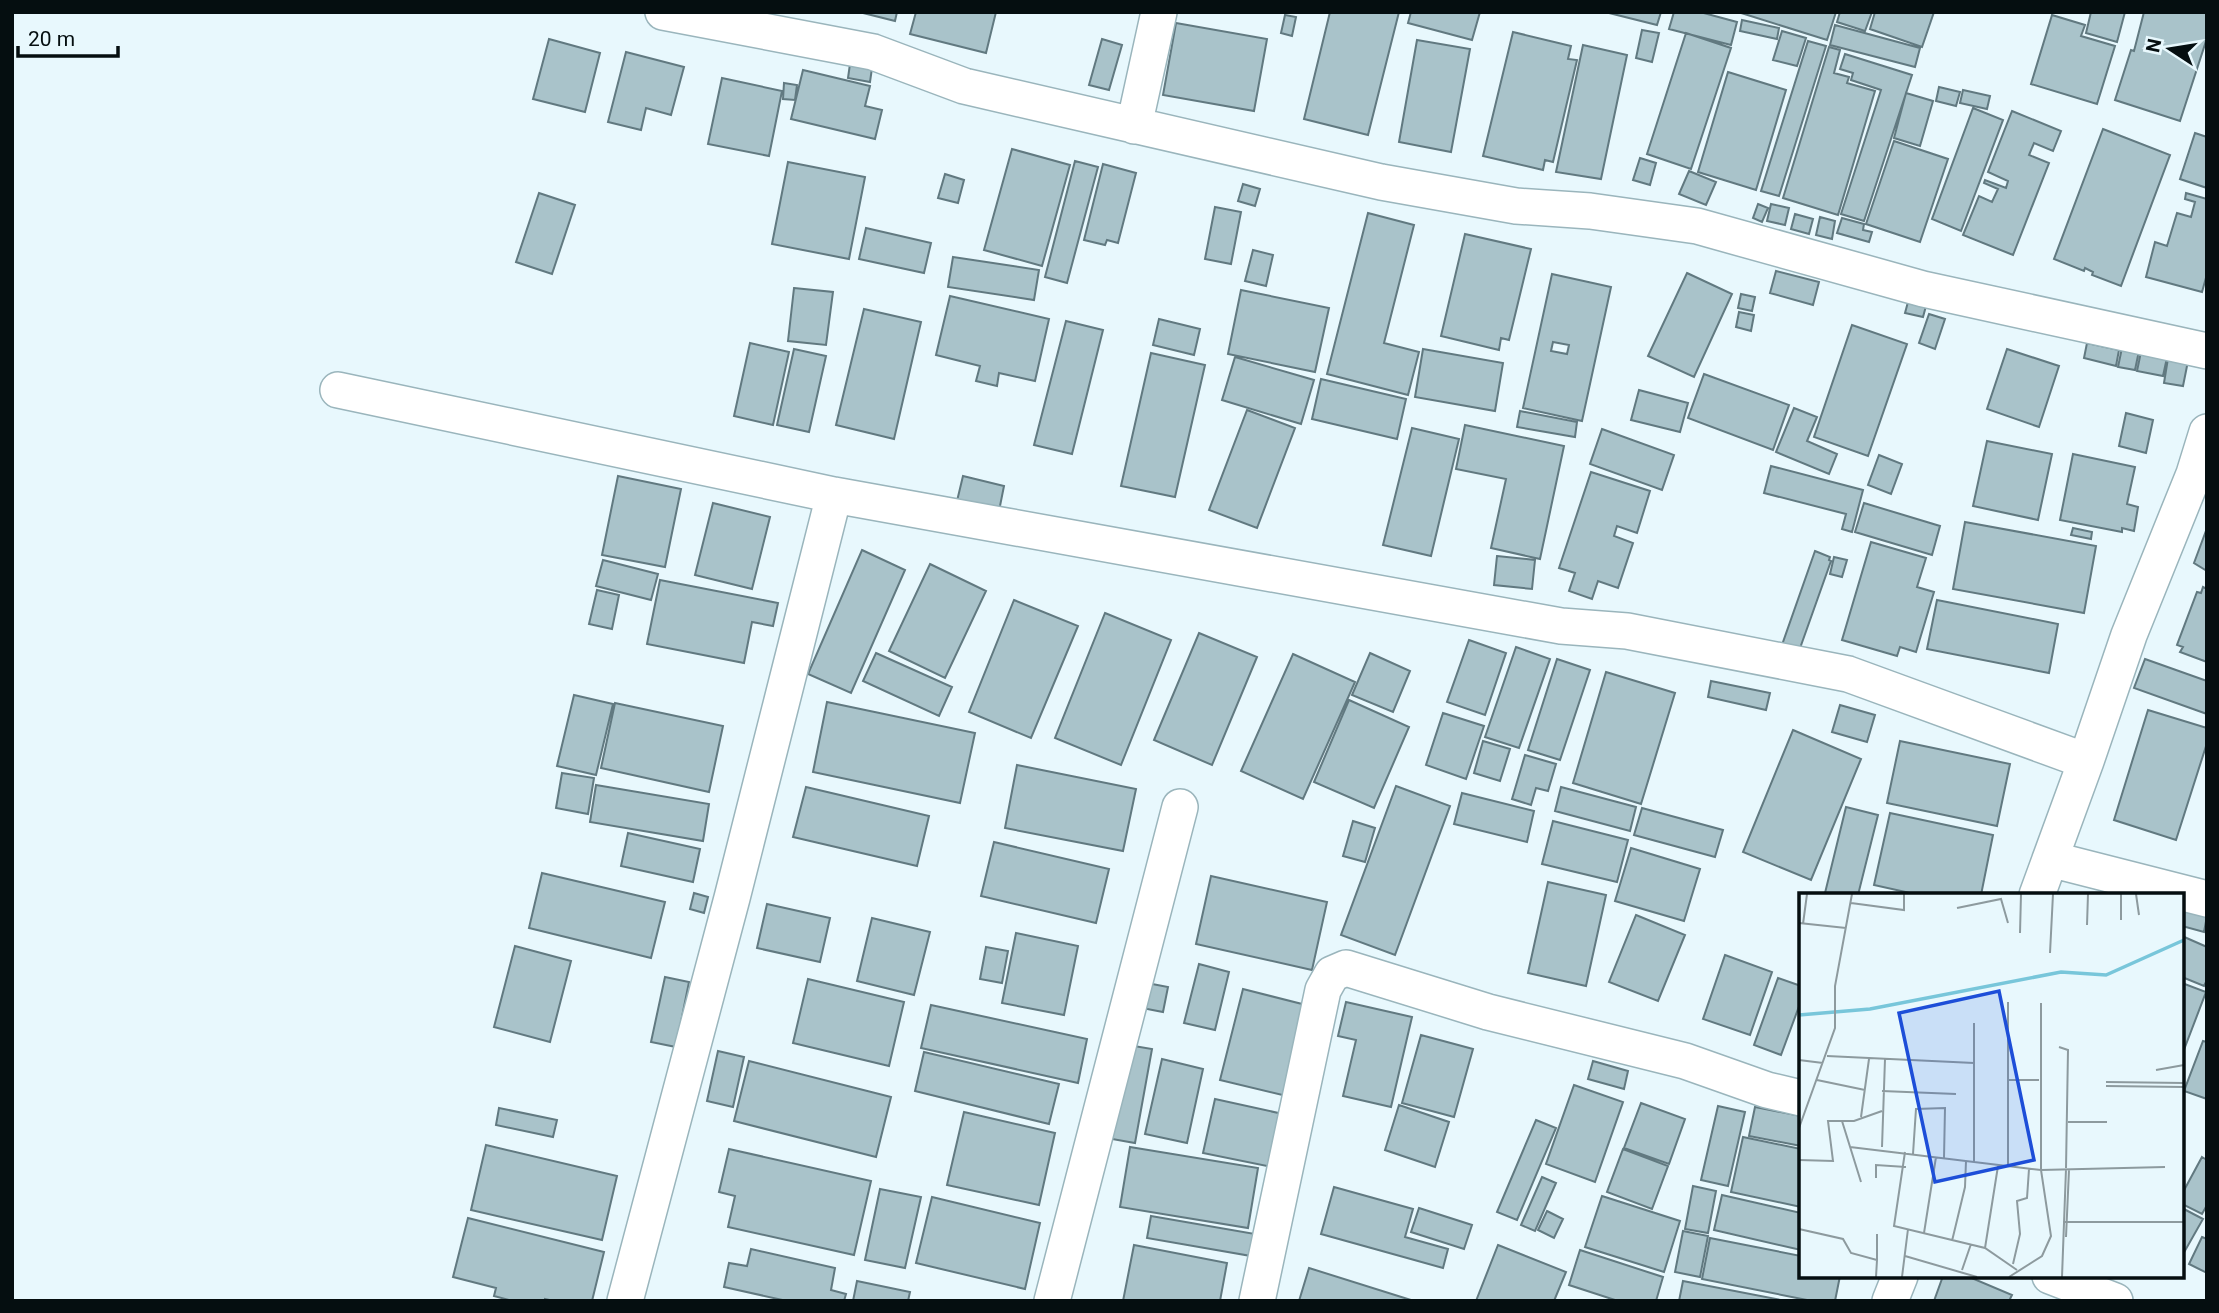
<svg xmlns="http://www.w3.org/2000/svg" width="2219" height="1313" viewBox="0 0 2219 1313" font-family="Roboto,sans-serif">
  <rect width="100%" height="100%" fill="#e8f8fd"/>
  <path fill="#a9c3ca" stroke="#617980" stroke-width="2" fill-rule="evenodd" d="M859,12H897L895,21Z
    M916,12H996L986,53L910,34Z
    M1330,12H1399L1368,135L1304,119Z
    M1411,12H1480L1472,40L1408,23Z
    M1605,12H1661L1657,25Z
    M1674,12H1700L1737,22L1731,45L1669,29Z
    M1738,12H1836L1827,40Z
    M1840,12L1865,13L1872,12L1865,31L1837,22Z
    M1875,12H1934L1922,47L1870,29Z
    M2091,12H2125L2117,42L2086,33Z
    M2144,12H2207V38L2180,121L2115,100L2131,50L2134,51Z
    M1285,15L1296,17L1292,36L1281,33Z
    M2052,15L2085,25L2081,36L2115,46L2097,104L2031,84Z
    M1742,20L1779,28L1777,39L1740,31Z
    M1176,23L1267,39L1254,111L1163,95Z
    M1835,25L1920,48L1915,67L1830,45Z
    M1642,30L1659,33L1652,62L1636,58Z
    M1782,31L1806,38L1797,66L1773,60Z
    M1513,32L1571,46L1568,59L1577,60L1553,162L1545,160L1543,170L1483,156Z
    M1686,33L1731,48L1691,169L1647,154Z
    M549,39L600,53L585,112L533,99Z
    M1102,39L1122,45L1109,90L1089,85Z
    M1417,40L1470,49L1451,152L1399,142Z
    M1808,41L1826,46L1779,196L1761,191Z
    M1583,45L1627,55L1601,179L1556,172Z
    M1829,47L1840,50L1834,73L1849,77L1847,83L1875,91L1838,215L1783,198Z
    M626,52L684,67L671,115L646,108L641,130L608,122Z
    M1845,54L1912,75L1864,221L1841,214L1881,90L1851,80L1853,73L1840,69Z
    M851,57L873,61L870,82L848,78Z
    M803,70L870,86L865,106L882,110L875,139L791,119Z
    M1728,72L1786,90L1756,190L1698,172Z
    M722,78L782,91L769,156L708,144Z
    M784,83L797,85L795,100L783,99Z
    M1939,87L1960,92L1956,106L1936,101Z
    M1963,90L1990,96L1987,109L1960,103Z
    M1906,93L1933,101L1920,146L1894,138Z
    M1973,108L2003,120L1961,231L1932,219Z
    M2012,111L2061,131L2053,151L2034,143L2029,155L2049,163L2013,255L1963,235L1979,196L1992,202L1998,189L1984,183L1985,180L2006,188L2008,181L1988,172Z
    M2103,129L2170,155L2121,286L2092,275L2093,272L2085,268L2084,271L2054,259Z
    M2195,133L2207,137V188L2180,179Z
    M1894,141L1948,159L1920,242L1866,224Z
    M1012,149L1070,165L1042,266L984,250Z
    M1640,158L1656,163L1650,185L1633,180Z
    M1075,161L1098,167L1067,283L1045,277Z
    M788,162L865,177L849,259L772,244Z
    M1103,164L1136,173L1118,243L1107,240L1105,245L1084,240Z
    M1689,171L1716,182L1706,205L1679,194Z
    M945,174L964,180L958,203L938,198Z
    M1243,184L1260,189L1255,206L1238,201Z
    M539,193L575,205L552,274L516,262Z
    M2186,193L2207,199V274L2202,292L2146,277L2155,242L2167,246L2177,213L2191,217L2195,202L2185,199Z
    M1758,204L1768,208L1762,222L1753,218Z
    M1771,204L1789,208L1785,225L1767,221Z
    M1215,207L1241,212L1231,264L1205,259Z
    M1368,213L1414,225L1384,343L1419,352L1408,395L1327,374Z
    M1795,214L1813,219L1809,234L1791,229Z
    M1820,217L1835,221L1832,239L1816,235Z
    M1842,218L1864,224L1863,230L1872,232L1869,242L1837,233Z
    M866,228L931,243L924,273L859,259Z
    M1465,234L1531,249L1509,340L1501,338L1499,350L1441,336Z
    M1253,250L1273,255L1266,286L1245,281Z
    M953,257L1039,270L1034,300L948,287Z
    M1776,271L1819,282L1813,305L1770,293Z
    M1687,273L1732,294L1694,377L1648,356Z
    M1552,274L1611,287L1582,421L1523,408ZM1553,342L1569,345L1567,354L1551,351Z
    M794,288L833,292L826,345L788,341Z
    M1241,290L1329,308L1315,372L1228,354Z
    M1741,294L1755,297L1752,311L1738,308Z
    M950,296L1049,319L1035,381L999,373L997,386L976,381L980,366L936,355Z
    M1908,302L1926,306L1923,317L1905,313Z
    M864,309L921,322L894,439L836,425Z
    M1739,312L1754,315L1751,331L1736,327Z
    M1929,314L1945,319L1935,349L1919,343Z
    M1159,319L1200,329L1194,355L1153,345Z
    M1066,321L1103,330L1072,454L1034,445Z
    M1852,325L1907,344L1868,456L1814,437Z
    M750,343L789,352L773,425L734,416Z
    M2087,343L2119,350L2116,366L2084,358Z
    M2123,343L2140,346L2135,370L2118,367Z
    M2142,347L2168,353L2163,376L2137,371Z
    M794,349L826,356L809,432L777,425Z
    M1423,349L1503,363L1495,411L1415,397Z
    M2007,349L2059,366L2039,427L1987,409Z
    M2169,352L2189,356L2183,386L2164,383Z
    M1151,353L1205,365L1175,497L1121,486Z
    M1235,357L1314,380L1301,424L1222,400Z
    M1704,374L1789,405L1773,450L1688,418Z
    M1321,379L1406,399L1397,439L1312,419Z
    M1639,390L1688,403L1680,432L1631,420Z
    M1794,408L1817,417L1807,441L1837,454L1829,474L1776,452Z
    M1247,410L1295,428L1257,528L1209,510Z
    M1520,411L1577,422L1575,437L1517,427Z
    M2126,413L2153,420L2146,453L2119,446Z
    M1465,425L1564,446L1540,559L1491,548L1506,479L1456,469Z
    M1412,428L1459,439L1431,556L1383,545Z
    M1602,429L1674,455L1662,490L1590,464Z
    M1987,441L2052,454L2038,520L1973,506Z
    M2073,454L2135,467L2127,504L2138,507L2134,531L2122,528V532L2060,520Z
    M1879,455L1902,464L1891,494L1868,485Z
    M1771,466L1863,490L1852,532L1842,529L1846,514L1764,493Z
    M1591,472L1650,491L1637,533L1617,526L1614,536L1633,543L1618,588L1598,581L1592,599L1569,591L1575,573L1559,568Z
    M618,476L681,489L665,567L602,555Z
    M963,476L1004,486L999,511L957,501Z
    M713,503L770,517L752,589L695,575Z
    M1864,503L1940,526L1932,555L1855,532Z
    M1965,522L2096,546L2084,613L1953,589Z
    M2073,528L2092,532L2091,539L2071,535Z
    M2207,528V571L2194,563Z
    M1871,542L1926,558L1917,587L1934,592L1916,652L1900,647L1897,656L1842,640Z
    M862,550L905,570L851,693L808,674Z
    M1815,551L1830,557L1829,560L1831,561L1799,651L1782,645Z
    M1497,556L1535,560L1532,589L1494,585Z
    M1834,557L1847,560L1842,577L1830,574Z
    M603,560L658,574L651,600L596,586Z
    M930,564L986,591L945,678L889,651Z
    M660,580L778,603L773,626L752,622L744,663L647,644Z
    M2203,587L2207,589V662L2180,652L2183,647L2177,645L2197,592L2201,593Z
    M597,590L619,595L612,629L589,624Z
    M1014,600L1078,626L1031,738L969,712Z
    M1937,600L2058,624L2049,673L1927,649Z
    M1105,613L1171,640L1121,765L1055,738Z
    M1199,633L1257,657L1212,765L1154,740Z
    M1469,640L1506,653L1485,715L1447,702Z
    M1516,647L1550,659L1519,748L1485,737Z
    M876,653L952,687L939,716L863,681Z
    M1370,653L1410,671L1393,712L1352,695Z
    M1293,654L1355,682L1303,799L1241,771Z
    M1557,659L1590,670L1560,760L1528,750Z
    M2145,659L2207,681V714L2134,688Z
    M1606,672L1675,693L1641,804L1573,783Z
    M1711,681L1770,693L1766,710L1708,697Z
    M574,695L613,704L596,775L557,766Z
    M1349,700L1409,727L1374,808L1314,782Z
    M827,702L975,733L960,803L813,772Z
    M615,703L723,726L709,792L601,768Z
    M1840,705L1875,715L1867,742L1832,732Z
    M2148,710L2207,728V743L2176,840L2114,820Z
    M1443,713L1484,726L1466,779L1426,765Z
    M1793,730L1861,759L1811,880L1743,852Z
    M1483,741L1510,749L1500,781L1474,773Z
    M1900,741L2010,764L1997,826L1887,803Z
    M1525,755L1556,764L1548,791L1536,788L1531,805L1512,799Z
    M1017,765L1136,789L1123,851L1005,828Z
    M562,773L594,778L588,814L556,808Z
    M596,785L709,804L703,841L590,822Z
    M1396,786L1450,806L1395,955L1341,935Z
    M806,787L929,816L917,866L793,837Z
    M1561,787L1636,807L1630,831L1555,811Z
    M1462,793L1534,811L1527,842L1454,824Z
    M1846,807L1878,815L1858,895L1825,893Z
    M1642,808L1723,830L1715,857L1634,835Z
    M1890,813L1993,835L1981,895H1919L1874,885Z
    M1353,821L1375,828L1365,862L1343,856Z
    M1553,821L1628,840L1617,882L1542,864Z
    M628,833L700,849L693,882L621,866Z
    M994,842L1109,869L1096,923L981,896Z
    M1631,848L1700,869L1684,921L1615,901Z
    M542,873L665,902L651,958L529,928Z
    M1211,876L1327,902L1312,970L1196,944Z
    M1548,882L1606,895L1586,986L1528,973Z
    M694,893L708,897L704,913L690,909Z
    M767,904L830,918L820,962L757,948Z
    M2182,909L2207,916L2204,932L2182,926Z
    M1636,915L1685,935L1658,1001L1609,982Z
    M872,918L930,932L914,995L857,981Z
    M1016,933L1078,946L1064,1015L1002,1003Z
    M2182,936L2207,947V980L2204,986L2182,977Z
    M515,946L571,961L550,1042L494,1027Z
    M986,947L1008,951L1002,983L980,979Z
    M1725,955L1772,972L1750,1035L1703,1019Z
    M1199,964L1229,972L1215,1030L1184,1023Z
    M665,977L689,982L676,1047L651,1042Z
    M1778,978L1801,986V1001L1781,1055L1754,1045Z
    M808,979L904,1002L889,1066L793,1043Z
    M1147,983L1168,987L1163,1012L1142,1008Z
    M2182,983L2206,992L2182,1055Z
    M1243,989L1314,1007L1291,1097L1220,1080Z
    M1346,1002L1412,1017L1391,1107L1343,1096L1356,1040L1338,1036Z
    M931,1005L1087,1039L1078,1083L921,1048Z
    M1421,1035L1473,1049L1454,1117L1402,1103Z
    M2203,1041L2207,1042V1099L2184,1091Z
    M1128,1045L1152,1049L1135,1143L1112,1139Z
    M718,1051L744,1057L733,1107L707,1101Z
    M924,1052L1059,1084L1049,1124L915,1091Z
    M1162,1059L1203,1069L1187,1143L1145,1134Z
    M749,1061L891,1097L876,1157L734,1121Z
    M1593,1061L1628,1071L1624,1089L1588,1079Z
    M1574,1085L1623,1102L1595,1182L1546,1164Z
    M1215,1099L1283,1114L1272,1167L1203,1153Z
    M1641,1103L1685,1119L1669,1164L1624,1148Z
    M1399,1105L1449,1122L1435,1167L1385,1150Z
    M1718,1106L1745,1112L1728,1186L1701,1180Z
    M1755,1107L1801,1116V1146L1749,1136Z
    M499,1108L557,1120L553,1137L496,1125Z
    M964,1112L1055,1133L1039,1205L947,1185Z
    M1536,1120L1556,1128L1517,1220L1497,1212Z
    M1743,1137L1801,1149V1207L1731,1192Z
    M486,1145L617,1176L602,1240L471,1210Z
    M1130,1147L1258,1168L1248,1228L1120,1207Z
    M729,1149L871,1181L854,1255L728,1227L735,1196L719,1192Z
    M1623,1149L1668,1166L1652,1209L1607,1192Z
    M2202,1157L2207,1160V1205L2202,1214L2182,1204V1194Z
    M1542,1177L1556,1183L1535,1231L1521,1225Z
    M1693,1186L1716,1191L1708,1233L1685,1229Z
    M1334,1187L1413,1209L1405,1237L1448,1249L1443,1268L1321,1234Z
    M880,1189L921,1197L905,1268L865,1260Z
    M1722,1195L1801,1213V1250L1714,1230Z
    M1602,1196L1680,1221L1664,1272L1585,1247Z
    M932,1197L1040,1223L1025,1289L916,1263Z
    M1419,1208L1472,1225L1464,1249L1411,1232Z
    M2182,1208L2203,1219L2182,1256Z
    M1547,1211L1563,1219L1554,1238L1538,1230Z
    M1151,1216L1255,1234L1251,1256L1147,1238Z
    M468,1218L604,1252L592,1301H554L545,1299V1301H513L494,1296L496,1288L453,1277Z
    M1683,1231L1708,1236L1700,1277L1675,1272Z
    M2202,1237L2207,1239V1273L2189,1264Z
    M1710,1238L1801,1256V1276H1840L1835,1301H1812L1702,1279Z
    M1134,1245L1227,1263L1220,1301H1123Z
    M1498,1245L1566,1272L1554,1301H1476Z
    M751,1249L835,1268L831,1290L846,1294L844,1301H787L724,1287L729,1263L747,1266Z
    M1580,1250L1663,1277L1656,1301H1618L1569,1285Z
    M1309,1268L1411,1300V1301H1299Z
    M1943,1276H1967L2012,1295L2009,1301H1934Z
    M857,1281L910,1292L908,1301H853Z
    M1683,1281L1786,1301H1679Z"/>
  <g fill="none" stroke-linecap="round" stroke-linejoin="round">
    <g stroke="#9ab5bc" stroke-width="38">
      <path id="street" d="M663,12L873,52L964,86L1381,182L1516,206L1590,211L1697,226L1923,289L2207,351
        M1134,126L1159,12
        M338,390L834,495L1561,626L1627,631L1848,674L2086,761
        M2050,859L2207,899
        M2037,895L2086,761L2129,635L2194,474L2207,432
        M2050,1276L2115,1301
        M625,1301L732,898L834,495
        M1052,1301L1180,807
        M1257,1301L1323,990L1332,974L1346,968L1488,1012L1685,1061L1767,1090L1801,1098
        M1890,1301L1900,1276"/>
    </g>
    <use href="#street" stroke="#fff" stroke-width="35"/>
  </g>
  <g transform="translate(1799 893)">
    <rect width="385" height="385" fill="#e8f8fd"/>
    <path fill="none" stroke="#78c6da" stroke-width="3.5" d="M0,122L71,116L262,79L307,82L385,47"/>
    <path fill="none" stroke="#8d9a9e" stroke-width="2" d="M322,1V27M337,1L340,22M52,10L105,17V1M158,15L202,6L209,30M0,30L47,35M4,31L8,1M288,32L289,1M221,40L222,1M251,60L254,1M175,130V270M260,154L269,157L267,275M28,163L175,170M0,167L24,170M357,177L385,172M18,187L66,197M208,187H240M307,189L385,190M307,193L385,194M83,198L157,201M62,224L70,166M43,228L62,289M269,229H308M0,235L36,135V93L53,1M51,254L242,277L366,274M83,254L86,166M106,259L95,333L186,355L218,377M114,261L117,216L146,215L145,265M0,267L34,268L29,228H55L83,218M209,274V109M77,285V272L107,274M264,329H385M0,336L44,346L52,360L78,367L77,384M125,340L137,264M267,344L270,277M153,348L166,294L167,268M186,355L199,273M106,363L178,384M78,367V341M214,371L221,341L218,308L228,305L230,276M163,377L172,351M103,384L109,336M210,384L243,363L252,343L242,277V110M263,384L267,276"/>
    <path fill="#1d4ed8" fill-opacity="0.15" stroke="#1d4ed8" stroke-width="3.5" d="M200,98L235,267L136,289L100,120Z"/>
    <rect width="385" height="385" fill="none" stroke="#050e10" stroke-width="3.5"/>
  </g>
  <rect width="2219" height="1313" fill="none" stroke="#050e10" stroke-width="28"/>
  <g transform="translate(2170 49) rotate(282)" stroke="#e8f8fd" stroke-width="5" paint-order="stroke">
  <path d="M0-5L12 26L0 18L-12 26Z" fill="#050e10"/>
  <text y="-10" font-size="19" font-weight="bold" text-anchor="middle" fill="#050e10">N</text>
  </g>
  <path d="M18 46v10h100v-10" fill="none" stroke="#050e10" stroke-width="3.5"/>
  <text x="28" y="46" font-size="21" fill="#050e10" stroke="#e8f8fd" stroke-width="5" paint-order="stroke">20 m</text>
</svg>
